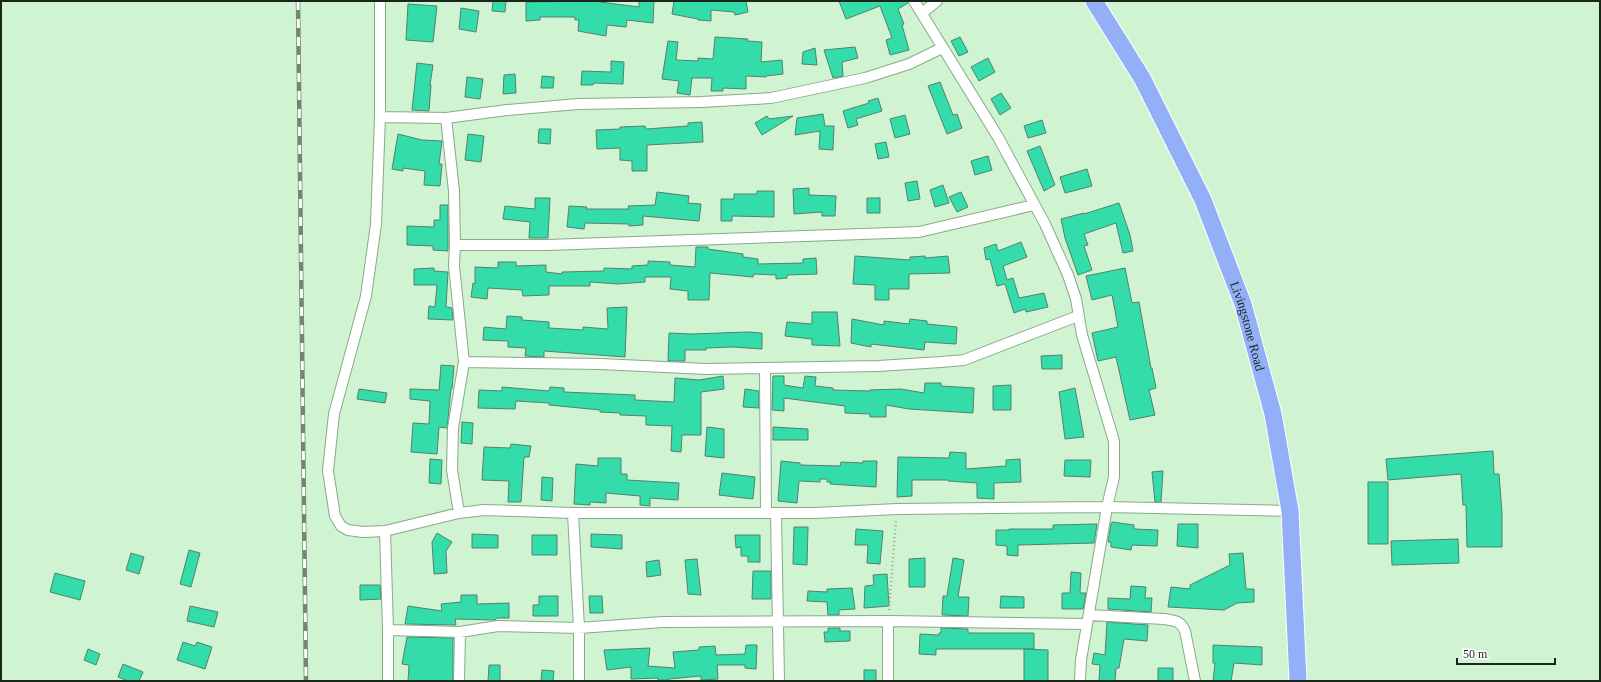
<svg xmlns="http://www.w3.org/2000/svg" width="1601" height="682" viewBox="0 0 1601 682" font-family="Georgia,serif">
  <rect width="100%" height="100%" fill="#d0f3d1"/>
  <path fill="#33dca8" stroke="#54816f" d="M493,1H506L505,12L492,11Z
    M600,1V2L639,7V1H654L653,23L627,20L626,27L607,25L606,36L578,31L579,20H575V17H540V20L526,21V2Z
    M674,1H746L748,12L735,15L734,12L711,10V21L698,20V19L672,14Z
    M839,1H908V3L898,9L904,24L902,25L909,50L890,55L886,40L892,38L880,6L846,19Z
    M408,4L437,6L433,42L406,40Z
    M461,8L479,11L476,32L459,29Z
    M715,37L748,39L747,41L762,42L761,62L782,60L783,74L766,76V77L746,76V89L723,88V91H711L712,78H692L690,95L677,93L679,81L662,79L668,41L678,42L676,60L698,61V58L713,59Z
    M960,37L968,52L959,56L951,41Z
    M855,47L858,58L842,62L843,76L833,78L824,50Z
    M815,48L817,65L802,64L803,52Z
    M988,58L995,72L979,81L971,67Z
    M611,61L624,62L623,84L594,83L593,85H581L582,71L611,72Z
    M417,63L433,65L430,85H431L429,111L412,110Z
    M515,74L516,93L503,94L504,75Z
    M542,76L554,77L553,88H541Z
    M467,77L483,79L480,99L465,97Z
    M940,82L953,115L957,114L962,128L947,134L928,86Z
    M1001,93L1011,108L1000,115L991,99Z
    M878,98L882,111L856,119L858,125L848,128L843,111L869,103L868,101Z
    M823,114L825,126H834L833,150L819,149L820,131L795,135L797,118Z
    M905,115L910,134L895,138L890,119Z
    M767,116L769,119L793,116L762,135L755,123Z
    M1042,120L1046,133L1028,138L1024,126Z
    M702,122L703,142L647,145V171H632V161L620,160V148L597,149L596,130L620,129V127L645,126L646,129L688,126V123Z
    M539,129H551L550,144L538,143Z
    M398,134L422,140L442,141L439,164H442L440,186L424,185L425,171L403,168V171L392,169Z
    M468,134L484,136L481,162L465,160Z
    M886,142L889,157L878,159L875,144Z
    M1040,146L1055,185L1044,191L1027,151Z
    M988,156L992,170L975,175L971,161Z
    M1087,169L1092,186L1065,193L1060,177Z
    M917,181L920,199L908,201L905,183Z
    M943,185L949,203L935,207L930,190Z
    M809,188V195L836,196L835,216H822V212L794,214L793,189Z
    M757,191H774V217L732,216V221H721V199H734V194H757Z
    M657,192L689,196L688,203L701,204L699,221L643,216V225L629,226V224L585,223L584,229L567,227L569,206L587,207L586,209H629L628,206L655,205Z
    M961,192L968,207L957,212L949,197Z
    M535,198H550L548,238H529L530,222L503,219L505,206L535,209Z
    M867,198H880V213H867Z
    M1119,203L1130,235L1133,251L1123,253L1116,223L1084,234L1088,245L1084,246L1092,270L1078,275L1065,238L1061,219L1084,213V214Z
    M440,205H448V251L433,250V246L407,245V226L434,227V220H440Z
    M1021,242L1027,257L1003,266L1007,280L1013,278L1019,298L1044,293L1048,307L1026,312L1025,309L1014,313L1005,284L997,286L990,259L986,260L984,248L996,244L998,251Z
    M696,247H708V249L743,254V257L758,259V264L803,263V259L816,258L817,274L787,275V278L776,279V275L754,274L753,277L710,273L709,300H688V291L670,289L671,277H645V282L618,284L590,282V286H549V295L523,296L522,290L488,288L487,299L471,297L473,283L475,284V267L498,268V262H516V266L546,265V272L562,274V272L604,271V268L632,269V266L648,265V261L670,262V265L695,267Z
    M855,256L910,260V257L925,256V258L948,256L950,273L909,274V289H889V300H875V285L853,284Z
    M434,268V271L448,272L446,307L452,308L453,320L428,319L429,306L435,307L437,285H414V269Z
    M1125,268L1132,303L1139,302L1151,368H1152L1156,388L1149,390L1155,415L1130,420L1116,357L1098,361L1092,333L1118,327L1112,295L1092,300L1086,276Z
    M627,307L625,357L544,351V357L525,356L526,348L508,347V341L483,340L484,327L506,329L507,316L522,317V320L549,322V328L583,330V327L608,329L607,308Z
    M812,312H837L840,346L812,345V339L785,336L787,322L812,324Z
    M852,319L884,325V321L909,324L910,319L927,321V324L957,327L956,344L925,342L924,350L871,344V347L851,343Z
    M748,332L762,333V349L733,347L706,348V350H685V361H668L669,333L692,334Z
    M1062,355V369H1042L1041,356Z
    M441,365L454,366L452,389H451L447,428L439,427L437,454L411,452L413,423L429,424L430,401L410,399V389L439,390Z
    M723,376L724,389L701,392V435H682L681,452L671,451L672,426L646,425V416L620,415V413L600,412V410L549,405V403L516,401L515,409L478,408L479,390L502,391V387L549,391L550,387L564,388V392L635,395V400L674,402L675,378L699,380Z
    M773,376H784V385L803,388L805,376L816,377L815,386L833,388V390L870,391V390L901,389L924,393L925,383H941V386L974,388L973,413L909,409L886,405V417H870V414L845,413V406L784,398V411L772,410Z
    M1011,385V410H993V386Z
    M1075,388L1084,437L1065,439L1059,392Z
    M359,389L387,393L385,403L357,399Z
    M745,389L759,391V408L743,407Z
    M462,422L473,423L472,444L461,443Z
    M707,427L724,429V458L705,456Z
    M773,427L808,429V440H773Z
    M511,444L531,446L529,457H524L521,502H508L509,481L482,480L484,447L510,448Z
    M1493,451L1494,474H1499L1502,513V547H1467L1466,505H1463L1461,474L1388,480L1386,459Z
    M950,452L966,453V469L1006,466V460L1020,459L1021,482L994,483V499L977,498V483L948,481V480H912V496L897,497L898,457L949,458Z
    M598,458H621V474H627V480L679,483L678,500L650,498V506L640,505V496L606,493V503L590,502V505L574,504L576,464L598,466Z
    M430,459L442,460L441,484L429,483Z
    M1065,460H1091L1090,477L1064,476Z
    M781,461L800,463V465L840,466L841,462L863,463V461H877L876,487L830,484L831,482H827V479H820V482L799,481L797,503L778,501Z
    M1163,471L1161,502H1155L1152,472Z
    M722,473L755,477L753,499L719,495Z
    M542,477L553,478L552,501L541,500Z
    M1368,482H1388V544H1368Z
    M1112,522L1134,525V529L1158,530L1157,546L1132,545L1131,550L1111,547V542H1108L1111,524Z
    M1097,524L1094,543L1018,545V556L1007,555V546L996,545V530H1009V529H1053V525Z
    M1178,524H1198V548L1177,546Z
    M794,527H808L807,565L793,564Z
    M856,529L883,531L880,564L867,563L868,545H855Z
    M437,533L452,542L446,551L447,573L434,574L432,542Z
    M472,534L498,535V548H472Z
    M591,534L622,535V549L591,547Z
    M532,535H557V555H532Z
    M735,535H760V562H748V556H741V547L736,548Z
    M1458,539L1459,563L1392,565L1391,541Z
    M189,550L200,553L191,587L180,584Z
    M131,553L144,557L139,574L126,570Z
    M1243,553L1246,589H1254V602L1237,603L1224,610L1168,607L1171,587L1190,589V585L1230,565L1229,554Z
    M925,558V587H909V559Z
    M953,558L964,560L958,597H969L968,616L942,615L943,596H947Z
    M697,559L701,595L688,594L685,560Z
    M659,560L661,575L647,577L646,562Z
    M753,571H771V599H752Z
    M1071,572L1081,573L1080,593H1086L1083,609H1062V593H1070Z
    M55,573L85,581L80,600L50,592Z
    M887,574L889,606L864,608L865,586L874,585L873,575Z
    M360,585H380L381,599L360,600Z
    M1131,586L1146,587L1145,598H1152L1151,612L1108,609V598L1130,599Z
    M852,588L855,609L839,610V615H828L827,602L807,601L808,591L827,592V589Z
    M461,595H477V604L509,603V618H497L495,620L455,619L456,625L405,624L408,606L442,611L441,604L461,602Z
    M539,596H558V616H533V605H539Z
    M589,596H602L603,613H590Z
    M1001,596L1024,597V608H1000Z
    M190,606L218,612L214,627L187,621Z
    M1107,622L1148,625L1147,641L1124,639L1119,668H1116L1115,681H1099L1100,665L1092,664L1094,653L1105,655Z
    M828,628H840V631H850V641L825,642L824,632H828Z
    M941,628L968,629V633H1034V649H936V655L919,654L920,634L939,635V633H941Z
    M407,637L453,638V681H408L409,665L402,664Z
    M183,642L195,646L197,642L212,647L205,669L177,660Z
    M746,645H757L756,669L745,668V665H717L718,679L701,680V676L669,679V680H658V678L631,679V667L607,670L604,650L650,648L648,666L675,668L673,652L699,650V647L715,646L716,655L745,654Z
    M1213,645L1262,647V665L1234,663L1231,681H1213L1215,663H1213Z
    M88,649L100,654L96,665L84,660Z
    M1024,649L1048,650V681H1024Z
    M123,664L143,672L139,681H128L118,677Z
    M489,665H500V681H488Z
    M1158,668H1173V681H1158Z
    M542,670L554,671L553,681H541Z
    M864,670H876V681H864Z"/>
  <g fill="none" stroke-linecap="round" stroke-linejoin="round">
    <g stroke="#88aa8b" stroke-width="12">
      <path id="minor" d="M380,1V117L376,224L366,296L334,414L328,471L335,516L341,526L348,530L363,532L385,531
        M914,1L998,137L1045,224L1068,275L1076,299L1082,335L1114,441V477L1107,507L1081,660L1080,681
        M922,13L937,1
        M380,117L446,118L507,110L578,104L701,102L771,98L865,78L909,64L942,48
        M446,118L454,191L455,245L454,266L464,362L453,428L452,470L459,513
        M455,245H547L919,232L1034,205
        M464,362L601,364L706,369L878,366L941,362L964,360L1078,316
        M765,368L766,513
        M573,513L579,628V681
        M776,513L779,681
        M1089,615L1164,619C1175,621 1180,620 1185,631L1195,681
        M388,630L460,632L498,626L579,628L663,622L888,621L1087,624
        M388,681V630L385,531L459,513L484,510L573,513H815L897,509L1107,507L1290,511
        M459,681L460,632
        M888,681V621"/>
    </g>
    <g stroke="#fff" stroke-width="19">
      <g id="trunk">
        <path id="s1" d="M1094,1L1142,78L1203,200L1243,304L1273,414L1290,511L1298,681"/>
      </g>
    </g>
    <path stroke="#91ac92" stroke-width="2.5" stroke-dasharray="1 3" stroke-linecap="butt" d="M889,610L896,519"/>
    <use href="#minor" stroke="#fff" stroke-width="10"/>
    <use href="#trunk" stroke="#92aff8" stroke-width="17"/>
    <g stroke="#708771" stroke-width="4.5">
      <path id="rail" d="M298,1L306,681"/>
    </g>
    <use href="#rail" stroke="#fff" stroke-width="3" stroke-dasharray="9" stroke-linecap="butt"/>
  </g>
  <g text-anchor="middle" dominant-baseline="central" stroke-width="3" stroke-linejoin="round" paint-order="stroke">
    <g font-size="13" fill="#19261a" stroke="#fff">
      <text stroke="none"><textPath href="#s1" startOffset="361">Livingstone Road</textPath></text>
    </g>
  </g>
  <rect width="1601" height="682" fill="none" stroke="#19261a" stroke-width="4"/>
  <path d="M1457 658v6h98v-6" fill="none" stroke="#19261a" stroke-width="2"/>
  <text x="1463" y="658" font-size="12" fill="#19261a" stroke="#ffffff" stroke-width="3" paint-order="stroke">50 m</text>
</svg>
